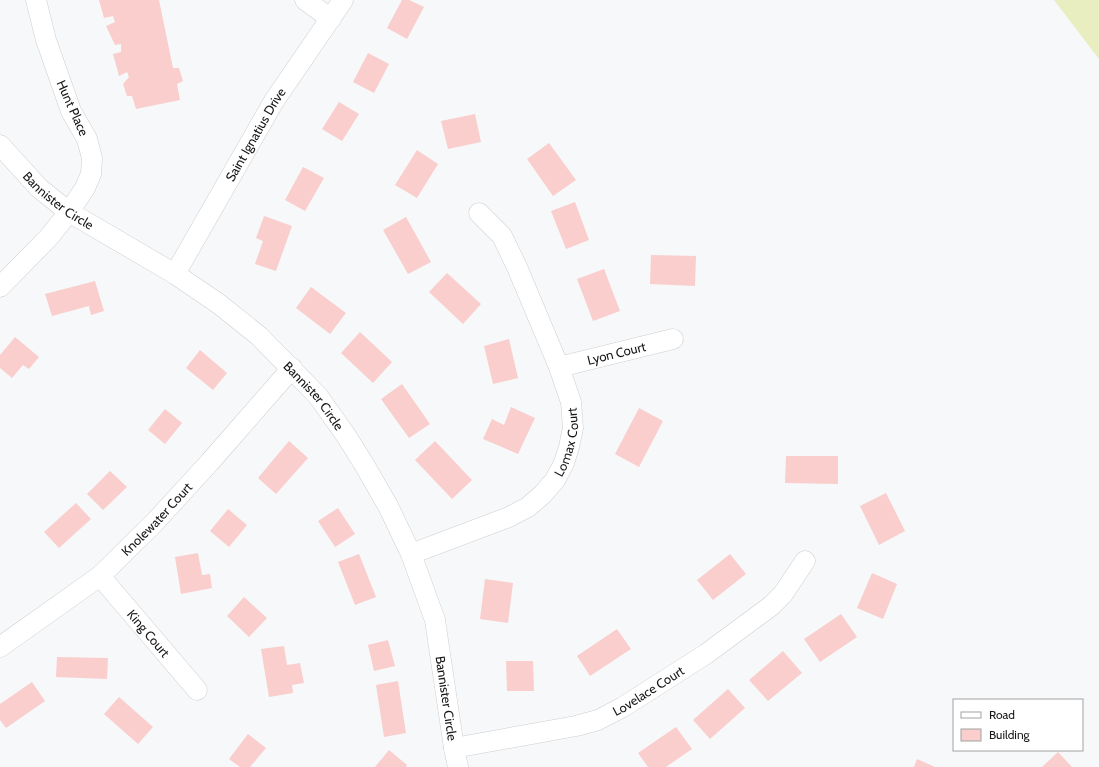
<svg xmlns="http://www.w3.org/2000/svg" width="1099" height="767" viewBox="0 0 1099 767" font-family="Cabin,sans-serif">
  <rect width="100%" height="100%" fill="#f7f8fa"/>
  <path fill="#e9eec0" d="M1054,0H1099V59Z"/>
  <path fill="#f9cecc" d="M99,0H159L173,68H179L183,81L177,84L180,100L136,109L132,96H127L123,84L129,77L127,72L119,76L113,54L121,52V44L115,45L106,26L115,22L113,16L104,18Z
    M402,0H409L424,7L407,39L387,28Z
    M368,53L389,64L374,93L353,82Z
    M339,102L359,114L342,141L322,129Z
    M475,114L481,142L448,149L441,121Z
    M549,143L576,180L553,196L527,159Z
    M417,150L438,164L417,198L395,185Z
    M303,167L324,178L305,211L285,200Z
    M575,202L589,240L566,249L551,211Z
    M264,216L292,226L276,271L255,264L263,241L256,238Z
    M406,217L431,262L408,274L383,230Z
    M651,255L696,256L695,286L650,284Z
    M604,269L620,311L593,321L577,279Z
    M447,273L481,304L463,324L429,292Z
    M95,281L104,311L91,315L89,306L52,316L45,294Z
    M311,287L346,313L330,334L296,308Z
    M360,332L392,362L373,383L341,353Z
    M15,337L39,357L29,369L23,365L12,378L0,368V355Z
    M509,339L518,378L493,384L484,346Z
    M200,350L227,373L213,390L186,368Z
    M402,384L430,424L409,438L381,399Z
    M511,407L535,418L518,454L483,439L492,419L504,425Z
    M639,408L663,421L639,467L615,454Z
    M165,409L182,423L165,444L148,430Z
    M289,441L308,458L276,494L258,478Z
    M435,441L472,480L452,499L415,460Z
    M786,456H838V484L785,483Z
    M110,471L127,487L103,510L87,494Z
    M886,493L905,531L879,545L860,506Z
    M76,503L91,519L59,548L44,532Z
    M338,508L355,534L335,547L318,521Z
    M228,509L247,525L229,547L210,531Z
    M198,553L202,575L210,574L212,588L181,594L175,557Z
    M359,554L376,597L355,605L338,562Z
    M730,554L746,574L713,600L697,580Z
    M872,573L897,584L883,619L857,608Z
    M485,579L513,583L508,623L480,619Z
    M244,597L267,618L249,637L227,616Z
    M841,614L857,637L820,662L804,639Z
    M617,629L631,649L590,676L577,656Z
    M388,640L395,666L374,671L368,645Z
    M284,646L287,665L300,663L304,683L292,685L293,693L269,697L261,649Z
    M783,651L802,673L768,701L749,680Z
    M57,657L108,658L107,679L56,677Z
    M506,661H533L534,691H507Z
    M398,681L406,733L384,737L376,685Z
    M32,682L45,701L6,728L0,720V704Z
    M728,689L745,708L710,739L693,720Z
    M119,697L153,727L138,744L104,714Z
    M676,727L692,749L666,767H648L638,753Z
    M248,734L266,748L250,767H240L229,759Z
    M389,750L407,765L406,767H375Z
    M1058,752L1072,767H1042Z
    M917,759L935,767H914Z"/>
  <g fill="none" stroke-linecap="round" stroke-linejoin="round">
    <g stroke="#cdced0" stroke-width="21">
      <g id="minor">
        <path d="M305,0L331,19"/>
        <path id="s1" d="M0,145L39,188L69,212L175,274L219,304L259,336L318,396L347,437L365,466L388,506L411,554L435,620L454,748L458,767"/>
        <path id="s2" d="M175,274L274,101L343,0"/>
        <path d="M0,287L49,237L69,212L85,188L91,174L92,158L87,139L71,111L46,40L36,0"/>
        <path id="s3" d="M559,367L673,339"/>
        <path id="s4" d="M411,554L509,517L528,507L543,494L555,480L564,463L569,447L573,428L571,402L559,367L517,267L502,236L479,213"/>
        <path id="s5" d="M100,576L197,690"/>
        <path id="s6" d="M0,647L100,576L154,523L209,463L292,368"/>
        <path id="s7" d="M454,748L576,726L598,720L623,707L706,654L771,606L783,594L805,561"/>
      </g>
    </g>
    <use href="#minor" stroke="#fff" stroke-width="20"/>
  </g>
  <g text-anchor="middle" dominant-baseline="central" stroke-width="3" stroke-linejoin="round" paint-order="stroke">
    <g font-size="13" fill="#171718" stroke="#fff">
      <text transform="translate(73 108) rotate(66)">Hunt Place</text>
      <text stroke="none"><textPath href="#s2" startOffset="161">Saint Ignatius Drive</textPath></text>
      <text stroke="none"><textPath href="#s1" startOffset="81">Bannister Circle</textPath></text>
      <text stroke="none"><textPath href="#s3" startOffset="59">Lyon Court</textPath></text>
      <text stroke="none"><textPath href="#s1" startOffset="405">Bannister Circle</textPath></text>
      <text stroke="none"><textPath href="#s4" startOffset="205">Lomax Court</textPath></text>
      <text stroke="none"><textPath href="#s6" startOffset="203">Knolewater Court</textPath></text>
      <text stroke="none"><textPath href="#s5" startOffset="75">King Court</textPath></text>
      <text stroke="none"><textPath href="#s7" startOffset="205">Lovelace Court</textPath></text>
      <text stroke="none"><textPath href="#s1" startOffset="741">Bannister Circle</textPath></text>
    </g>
  </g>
  <rect x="953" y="699" width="130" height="52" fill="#ffffff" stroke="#a2a2a3"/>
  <rect x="961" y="712" width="20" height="6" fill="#ffffff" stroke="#a2a2a3"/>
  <text x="989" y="719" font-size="12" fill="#171718">Road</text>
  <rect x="961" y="729" width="20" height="12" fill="#f9cecc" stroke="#a2a2a3"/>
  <text x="989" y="739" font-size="12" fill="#171718">Building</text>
</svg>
